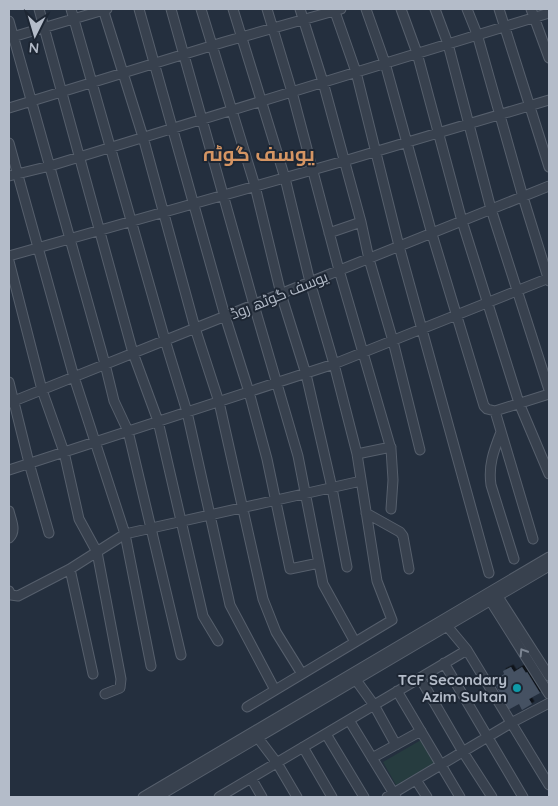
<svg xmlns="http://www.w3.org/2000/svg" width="558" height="806" viewBox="0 0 558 806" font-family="Quicksand,Cairo,sans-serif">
  <defs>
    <filter id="shadow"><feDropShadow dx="2.5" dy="-2.5" stdDeviation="0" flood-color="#0009"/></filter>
  </defs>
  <rect width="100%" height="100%" fill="#242f3e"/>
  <path fill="#263c3f" d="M421,740L434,763L396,785L383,762Z"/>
  <path fill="#455162" filter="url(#shadow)" d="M511,667L514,672L522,667L526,673L527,672L540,693L529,699L532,704L522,710L519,704L508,710L496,685L504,681L501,676L504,674L503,671Z"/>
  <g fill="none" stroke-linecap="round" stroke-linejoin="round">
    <g stroke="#565f6c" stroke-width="11">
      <path id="minor" d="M39,9L133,353L158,421L203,616L218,641
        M71,9L165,340L187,412L230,605L275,690
        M103,9L143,137L195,328L219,402L263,599L276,632L302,674
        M139,9L225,316L249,392L267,459L290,569L319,563
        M171,9L254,305L298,456L323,584L355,642
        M201,9L255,186L281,294L306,374L332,488L347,567
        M233,9L285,178L310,282L334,364L357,454L377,581L392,620L247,707
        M267,9L292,92L339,270L391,449L393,480L391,509
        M300,9L323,82L361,222L369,259L393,341L420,450
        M334,9L356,72L399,246L489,573
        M366,9L385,63L432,234L484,406L487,409L495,411L549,394
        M401,9L417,53L462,221L519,403L549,474
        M435,9L448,44L491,209L549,390
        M467,9L477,34L523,197L549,281
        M499,9L549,167
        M531,9L549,58
        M9,21L105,364L114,401L128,431L181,655
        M9,38L107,9
        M9,108L224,42L341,9
        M9,143L74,377L125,534L151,666
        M9,176L50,166L549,13
        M329,233L361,222
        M9,256L344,161L549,100
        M9,261L42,390L64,452L79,519L97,552L121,679L120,688L105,694
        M9,382L29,463L49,533
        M9,403L549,186
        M495,411L533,539
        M501,432C494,450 488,465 491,485L514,559
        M357,454L391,447
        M9,470L334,364L549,278
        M9,511C11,520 17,531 9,538
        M366,513L400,532L403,536L409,569
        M70,569L93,674
        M9,591L11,595L18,596L70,569L125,534L361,481
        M495,592L549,676
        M488,597L549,694
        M447,626L467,650L549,785
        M444,663L523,797
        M420,678L463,752L492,797
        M356,680L374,705L396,745
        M397,691L460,797
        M349,720L396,797
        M326,734L364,797
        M258,738L277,763L297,797
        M303,747L332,797
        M372,758L421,731
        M251,778L262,797
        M416,780L427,797
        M143,797L549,557
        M157,797L549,566
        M219,797L467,650
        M387,797L511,723L549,703"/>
    </g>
    <use href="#minor" stroke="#38414e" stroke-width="9"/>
  </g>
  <defs><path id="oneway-chevron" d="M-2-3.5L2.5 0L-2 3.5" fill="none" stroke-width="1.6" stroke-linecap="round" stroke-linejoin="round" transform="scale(1.25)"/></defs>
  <use stroke="#7c8592" href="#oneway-chevron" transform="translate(523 652) rotate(-122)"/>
  <circle fill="#0f9aa8" stroke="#1d2633" stroke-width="2" cx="517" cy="688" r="5"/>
  <g text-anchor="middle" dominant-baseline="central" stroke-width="4" stroke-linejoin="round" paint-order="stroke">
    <g font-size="15" fill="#b4bcc9" stroke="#1d2633">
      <text transform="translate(279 295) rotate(-22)">یوسف گوٹھ روڈ</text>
    </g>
    <g font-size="15" font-weight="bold" fill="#b4bcc9" stroke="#1d2633" text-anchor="end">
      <text x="507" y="679">TCF Secondary<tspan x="507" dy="17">Azim Sultan</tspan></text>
    </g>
    <g font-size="20" font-weight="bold" fill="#d59563" stroke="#1d2633">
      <text x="259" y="153">یوسف گوٹہ</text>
    </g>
  </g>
  <rect width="558" height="806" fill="none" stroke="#b4bcc9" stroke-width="20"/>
  <g transform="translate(35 35) rotate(185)" stroke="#1d2633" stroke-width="4" paint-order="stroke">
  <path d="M0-4L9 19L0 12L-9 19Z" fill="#b4bcc9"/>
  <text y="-8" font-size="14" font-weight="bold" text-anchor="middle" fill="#b4bcc9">N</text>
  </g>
</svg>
